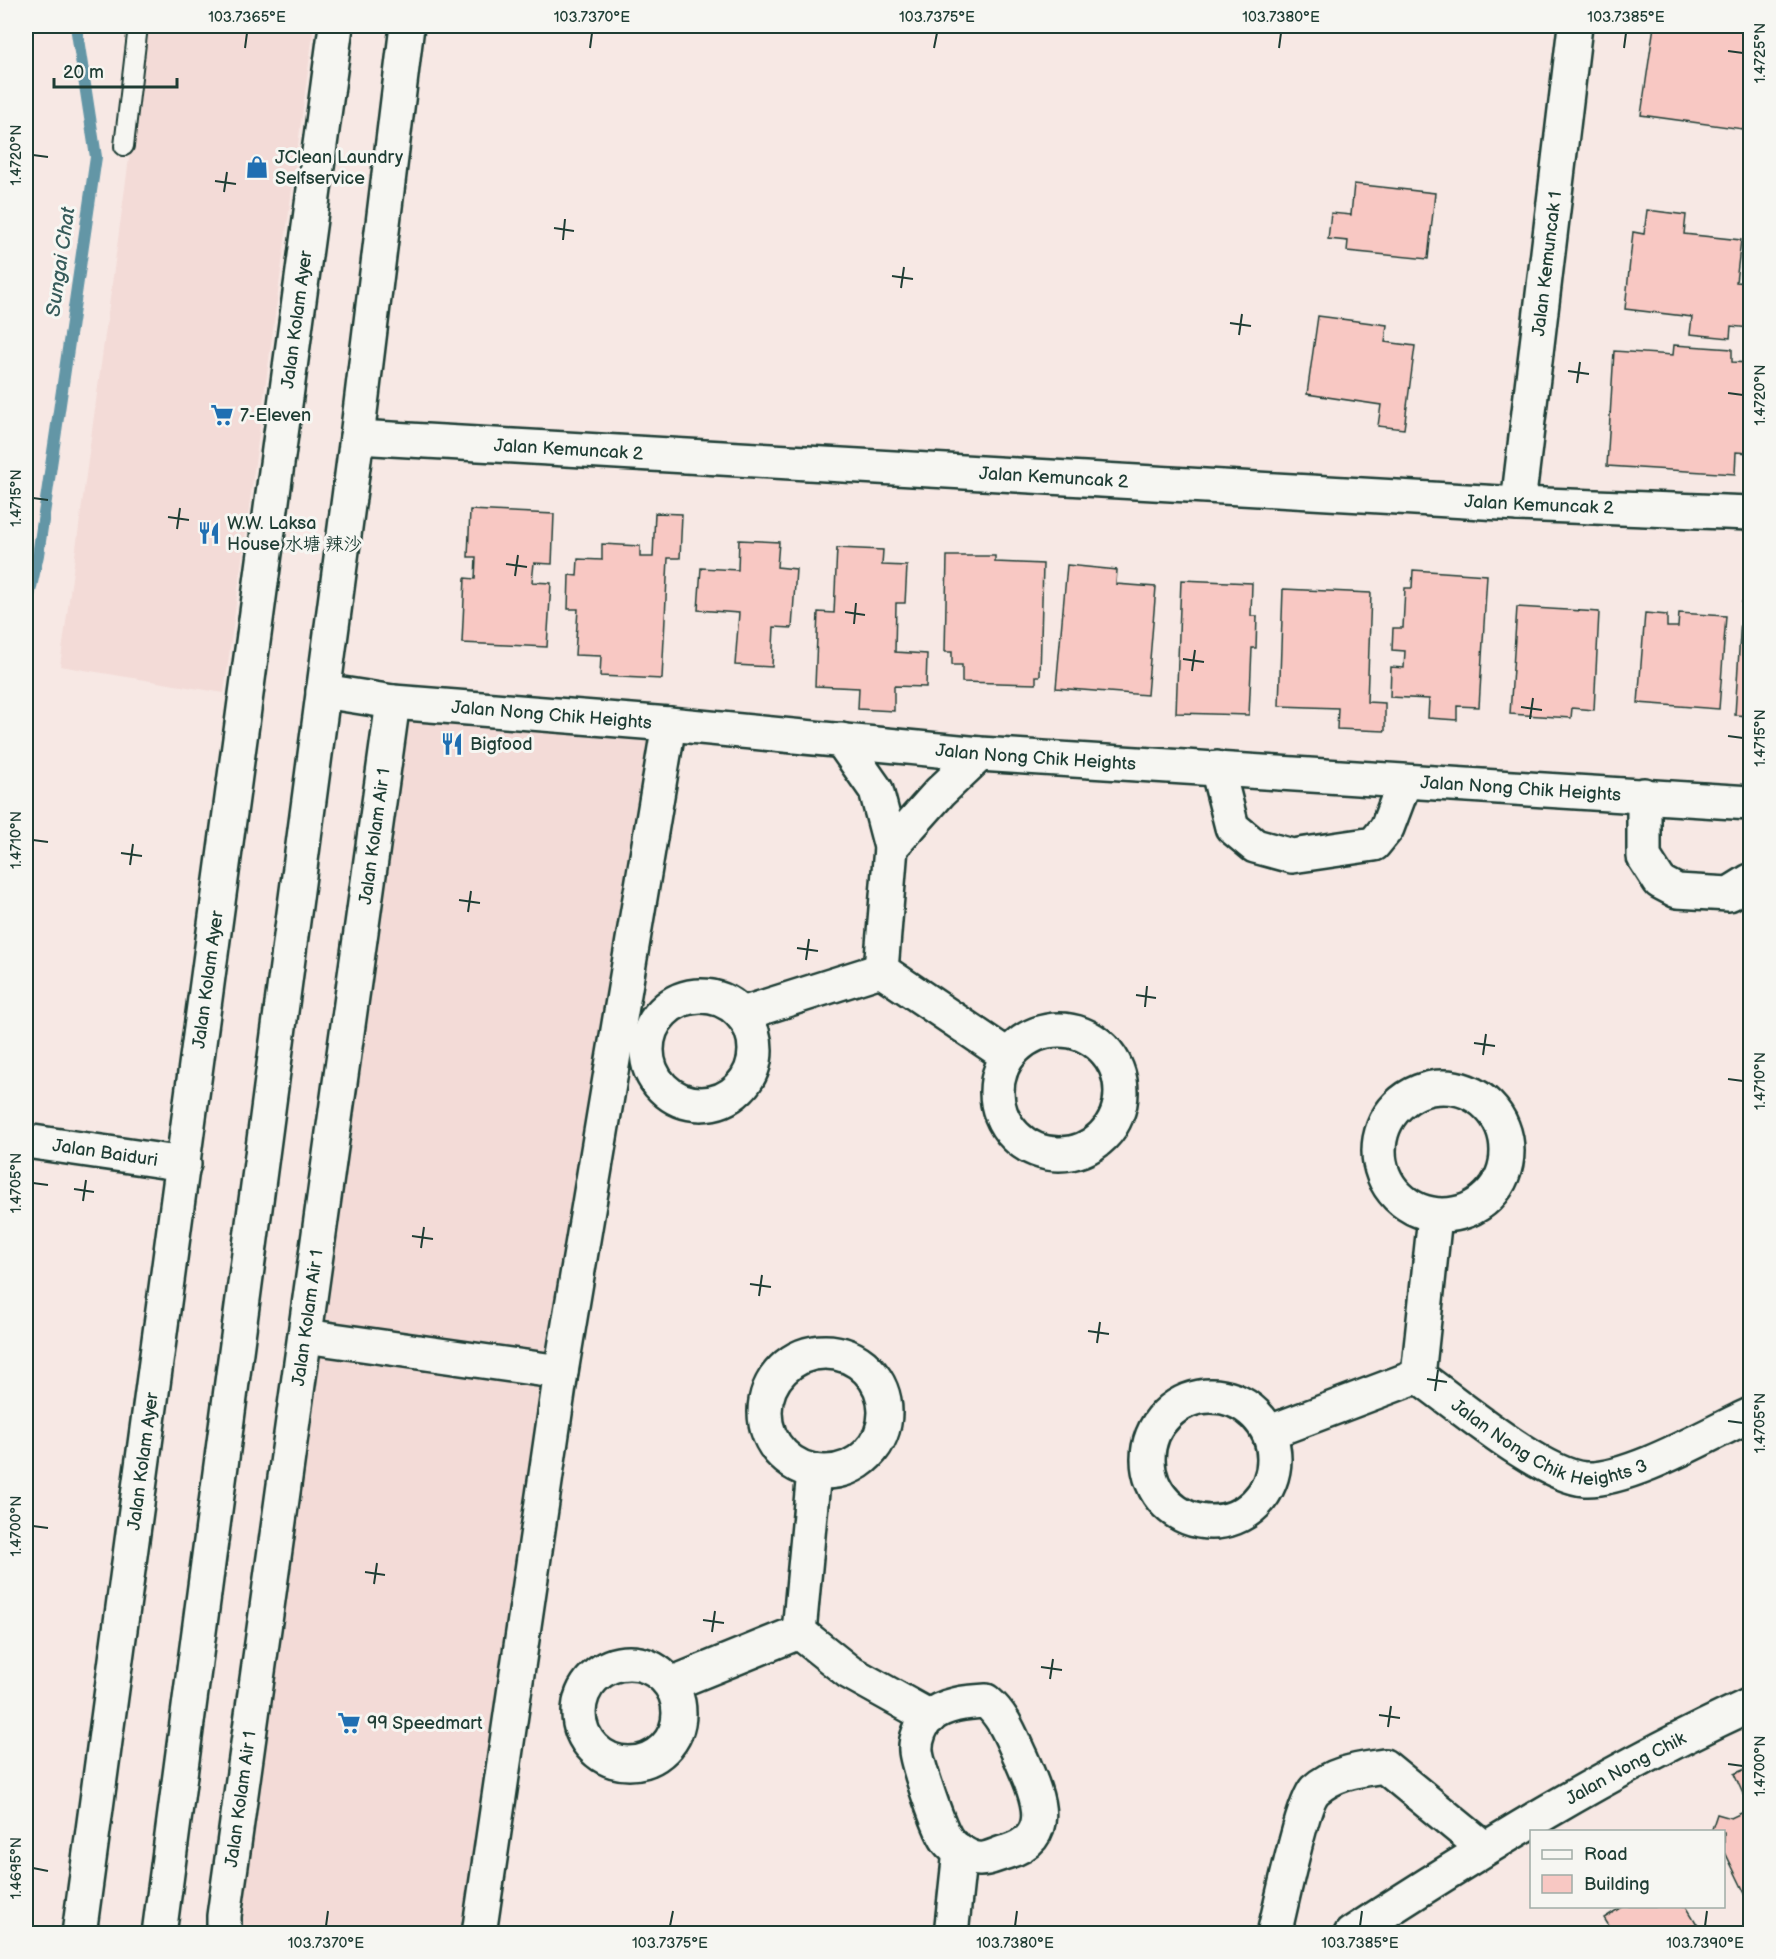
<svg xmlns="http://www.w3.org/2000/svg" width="1776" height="1959" viewBox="0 0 1776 1959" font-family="'Balsamiq Sans','LXGW WenKai TC',sans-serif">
  <rect width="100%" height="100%" fill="#f7e8e4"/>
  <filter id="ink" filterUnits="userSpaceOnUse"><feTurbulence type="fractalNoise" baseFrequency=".0167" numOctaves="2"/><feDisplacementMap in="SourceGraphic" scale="12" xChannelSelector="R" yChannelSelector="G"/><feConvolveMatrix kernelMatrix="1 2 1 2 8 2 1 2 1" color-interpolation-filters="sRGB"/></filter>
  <g filter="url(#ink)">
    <path fill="#f3dbd7" d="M147,26H314L224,693L60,666Z
      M405,717L651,737L464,1933L235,1934Z"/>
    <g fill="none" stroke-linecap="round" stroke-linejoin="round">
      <path stroke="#6396a6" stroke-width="12" d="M26,610L38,555L96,157L76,26"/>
    </g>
    <path fill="#f8c8c3" stroke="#1f3d34" stroke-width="1.5" d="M1654,26H1750V130L1641,115Z
      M1354,184L1435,193L1428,259L1347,251L1348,241L1328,239L1331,213L1351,215Z
      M1647,210L1686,215L1684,234L1741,240L1736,282L1750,283V328L1731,326L1730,338L1690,334L1692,317L1625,309L1633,232L1644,234Z
      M1318,316L1387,325L1385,342L1415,346L1404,429L1378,426L1381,405L1307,394Z
      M1674,345L1732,349V362L1750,363V453L1736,452L1735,474L1607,466L1614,351L1673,355Z
      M470,510L554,514L552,564L534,563L532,582L551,583L547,647L462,643L465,578L475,579L476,557H468Z
      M655,513L682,514L680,558H668L662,679L600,676L601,656L575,655L578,609H568L569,575L577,576L578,559L602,560V544L640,546V557H653Z
      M739,540L779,542L777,567L796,569L792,628L774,627L772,667L735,665L739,613L698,610L701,568L738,570Z
      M837,548L883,550L882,565L907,566L905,603H896L895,652L927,654L926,687L894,686V711L858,709L859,688L815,686L818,612L834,613Z
      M947,556H995V562L1043,564L1040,676H1036V684L962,682V665H952V652H945Z
      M1067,565L1117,570L1116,584L1156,587L1147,695L1056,688Z
      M1413,570L1487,575L1479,707L1457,706V720L1428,718L1429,699L1390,697L1391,667L1404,668L1405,651L1392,650L1393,628H1403L1405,588H1412Z
      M1181,580L1252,583L1251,616H1257L1256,648H1252L1249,715L1176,713Z
      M1283,589L1371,593L1367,702L1385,703V731L1337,729L1338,708L1279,706Z
      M1742,602L1750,603V716L1735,715Z
      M1517,607L1599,612L1594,710L1572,708L1571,718L1510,714Z
      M1645,613L1667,615V627H1678L1679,613L1726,616L1719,709L1638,703Z
      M1750,1767V1809L1734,1774Z
      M1750,1809V1904L1724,1850V1832H1711L1717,1814L1731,1818Z
      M1623,1906H1686L1703,1934H1614L1604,1918Z"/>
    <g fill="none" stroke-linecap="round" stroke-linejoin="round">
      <g stroke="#1f3d34" stroke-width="22">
        <path id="service" d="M124,146L138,26"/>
      </g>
      <g stroke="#1f3d34" stroke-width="38">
        <g id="minor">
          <path id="s1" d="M357,437L1518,504L1750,513"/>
          <path id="s2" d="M1518,504L1575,26"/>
          <path id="s3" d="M323,691L393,702L669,724L980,754L1750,803"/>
          <path d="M841,740L876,790L891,847L881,970"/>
          <path d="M1217,768L1232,827L1255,846L1292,856L1374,844L1387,828L1404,783"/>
          <path d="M1644,795V857L1660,882L1677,891L1729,894L1750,881"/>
          <path d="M891,847L940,792L980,754"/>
          <path d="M881,970L1008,1056"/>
          <circle cx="701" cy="1050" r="54"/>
          <path d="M742,1014L881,970"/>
          <circle cx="1059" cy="1092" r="62"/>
          <circle cx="1443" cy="1151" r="64"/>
          <path id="s4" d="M26,1141L184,1164"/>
          <path d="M305,1336L561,1372"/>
          <circle cx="825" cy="1412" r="60"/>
          <path id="s5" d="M1418,1376C1456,1403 1542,1476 1585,1479C1629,1481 1709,1434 1750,1415"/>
          <path d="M1418,1376L1435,1216"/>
          <circle cx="1211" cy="1459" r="63"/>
          <path d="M1270,1432L1418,1376"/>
          <path d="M799,1632L814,1471"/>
          <path d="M799,1632L849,1672L930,1717"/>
          <circle cx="629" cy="1713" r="50"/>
          <path d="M671,1684L799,1632"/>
          <path d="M986,1701C1004,1716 1011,1737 1021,1758C1036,1793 1058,1837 1006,1852C998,1854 987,1860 979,1859C970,1859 954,1849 948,1841C940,1833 917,1763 916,1751C915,1740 921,1724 929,1717C944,1704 967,1702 986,1701Z"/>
          <path id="s6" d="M224,1934V1916L393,702"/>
          <path d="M479,1934L561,1372L669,724"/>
          <path d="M951,1934L960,1851"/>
          <path d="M1274,1934C1280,1910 1302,1803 1315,1790C1335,1772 1359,1770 1384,1766L1484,1848"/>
          <path id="s7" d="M1351,1934C1480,1850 1611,1769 1750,1705"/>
        </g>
      </g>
      <g stroke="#1f3d34" stroke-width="38">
        <g id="secondary">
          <path id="s8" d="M79,1934L336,26"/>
          <path d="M159,1934L357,437L407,26"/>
        </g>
      </g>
      <use href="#service" stroke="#f6f6f2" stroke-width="18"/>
      <use href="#minor" stroke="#f6f6f2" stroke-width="33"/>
      <use href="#secondary" stroke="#f6f6f2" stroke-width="33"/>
    </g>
  </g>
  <path fill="none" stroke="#1f3d34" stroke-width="2" d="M245,48L247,33M590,48L592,33M934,48L937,33M1279,48L1281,33M1624,48L1626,33M1728,51L1743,53M33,155L48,157M215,181L236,184M224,192L227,172M554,228L574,231M563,240L565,219M892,276L913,279M901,288L904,267M1230,323L1251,326M1239,335L1242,314M1568,371L1589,374M1577,383L1580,362M1728,393L1743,395M33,498L48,500M168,517L189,520M177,529L180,508M506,564L527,567M515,576L518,555M845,612L865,615M854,624L856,603M1183,659L1204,662M1192,671L1195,650M1521,707L1542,710M1530,719L1533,698M1728,736L1743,738M33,840L48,842M121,853L142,856M130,865L133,844M459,900L480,903M468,912L471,891M797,948L818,951M806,960L809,939M1136,995L1156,998M1145,1007L1147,986M1474,1043L1495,1046M1483,1055L1486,1034M1728,1079L1743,1081M33,1183L48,1185M74,1189L94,1192M83,1201L86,1180M412,1236L433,1239M421,1248L424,1227M750,1284L771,1287M759,1296L762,1275M1088,1331L1109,1334M1097,1343L1100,1322M1427,1379L1447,1382M1435,1391L1438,1370M1728,1421L1743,1423M33,1526L48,1528M365,1572L385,1575M374,1584L377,1563M703,1620L724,1623M712,1632L715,1611M1041,1667L1062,1670M1050,1679L1053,1659M1379,1715L1400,1718M1388,1727L1391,1706M1728,1764L1743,1766M33,1868L48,1871M326,1926L328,1911M670,1926L673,1911M1015,1926L1017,1911M1360,1926L1362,1911M1705,1926L1707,1911"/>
  <defs>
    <g id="shop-bare" transform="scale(1.8)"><path d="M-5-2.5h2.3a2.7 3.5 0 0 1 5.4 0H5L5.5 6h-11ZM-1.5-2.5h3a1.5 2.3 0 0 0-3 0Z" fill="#1f6fb2" stroke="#f6f6f2" stroke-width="2.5" paint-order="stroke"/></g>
    <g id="supermarket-bare" transform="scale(1.8)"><path d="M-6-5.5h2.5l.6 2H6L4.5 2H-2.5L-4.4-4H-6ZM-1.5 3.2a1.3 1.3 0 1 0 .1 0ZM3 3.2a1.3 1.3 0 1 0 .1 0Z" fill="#1f6fb2" stroke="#f6f6f2" stroke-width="2.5" paint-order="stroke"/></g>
    <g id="restaurant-bare" transform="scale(1.8)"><path d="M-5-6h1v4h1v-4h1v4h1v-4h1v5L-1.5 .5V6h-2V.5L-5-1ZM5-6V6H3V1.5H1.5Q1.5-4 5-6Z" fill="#1f6fb2" stroke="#f6f6f2" stroke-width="2.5" paint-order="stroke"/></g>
  </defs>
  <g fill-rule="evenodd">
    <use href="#shop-bare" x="257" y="167"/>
    <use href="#supermarket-bare" x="222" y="415"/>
    <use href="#restaurant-bare" x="209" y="533"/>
    <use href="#restaurant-bare" x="452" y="744"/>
    <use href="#supermarket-bare" x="349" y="1723"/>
  </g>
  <g text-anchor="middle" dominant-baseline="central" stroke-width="6" stroke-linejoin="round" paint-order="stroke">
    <g font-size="18" fill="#1f3d34" stroke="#f6f6f2" text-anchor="start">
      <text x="275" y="157">JClean Laundry<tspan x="275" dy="21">Selfservice</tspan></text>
      <text x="240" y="415">7-Eleven</text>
      <text x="227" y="523">W.W. Laksa<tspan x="227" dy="21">House 水塘 辣沙</tspan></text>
      <text x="470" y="744">Bigfood</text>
      <text x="367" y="1723">99 Speedmart</text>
    </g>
    <g font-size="18" fill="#1f3d34" stroke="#f6f6f2">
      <text stroke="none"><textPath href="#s2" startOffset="242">Jalan Kemuncak 1</textPath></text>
      <text stroke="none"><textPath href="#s8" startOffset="1629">Jalan Kolam Ayer</textPath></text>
      <text stroke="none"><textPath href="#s1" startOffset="212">Jalan Kemuncak 2</textPath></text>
      <text stroke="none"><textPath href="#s1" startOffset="698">Jalan Kemuncak 2</textPath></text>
      <text stroke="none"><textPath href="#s1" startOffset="1184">Jalan Kemuncak 2</textPath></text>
      <text stroke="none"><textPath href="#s3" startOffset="230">Jalan Nong Chik Heights</textPath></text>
      <text stroke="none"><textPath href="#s3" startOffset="716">Jalan Nong Chik Heights</textPath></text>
      <text stroke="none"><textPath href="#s3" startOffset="1202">Jalan Nong Chik Heights</textPath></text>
      <text stroke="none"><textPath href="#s6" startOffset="1108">Jalan Kolam Air 1</textPath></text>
      <text stroke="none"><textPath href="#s8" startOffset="963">Jalan Kolam Ayer</textPath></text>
      <text stroke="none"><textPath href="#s4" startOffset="80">Jalan Baiduri</textPath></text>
      <text stroke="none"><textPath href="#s6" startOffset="622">Jalan Kolam Air 1</textPath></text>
      <text stroke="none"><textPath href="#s5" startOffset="153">Jalan Nong Chik Heights 3</textPath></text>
      <text stroke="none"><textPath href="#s8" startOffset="477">Jalan Kolam Ayer</textPath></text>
      <text stroke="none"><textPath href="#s7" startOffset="321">Jalan Nong Chik</textPath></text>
      <text stroke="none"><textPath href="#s6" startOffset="136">Jalan Kolam Air 1</textPath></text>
    </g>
    <g font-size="20" font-style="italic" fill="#365b5a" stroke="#f6f6f2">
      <text transform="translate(61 262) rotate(-82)">Sungai Chat</text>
    </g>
  </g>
  <rect width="1776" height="1959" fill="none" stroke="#f6f6f2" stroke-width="66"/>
  <rect x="1530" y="1830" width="195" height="78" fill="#f6f6f2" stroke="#a0aca6" stroke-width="1.5"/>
  <rect x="1542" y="1850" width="30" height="9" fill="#f6f6f2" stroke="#a0aca6" stroke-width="1.5"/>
  <text x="1584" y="1860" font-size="18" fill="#1f3d34">Road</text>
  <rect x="1542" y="1875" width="30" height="18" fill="#f8c8c3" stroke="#a0aca6" stroke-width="1.5"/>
  <text x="1584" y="1890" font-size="18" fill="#1f3d34">Building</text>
  <path d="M54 78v9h123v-9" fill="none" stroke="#1f3d34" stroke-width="3"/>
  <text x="63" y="78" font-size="18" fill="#1f3d34" stroke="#f6f6f2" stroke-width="4.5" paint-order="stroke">20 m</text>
  <rect x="33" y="33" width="1710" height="1893" fill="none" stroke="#1f3d34" stroke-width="2"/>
  <g font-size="15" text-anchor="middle" fill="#1f3d34">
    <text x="247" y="22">103.7365°E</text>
    <text x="592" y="22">103.7370°E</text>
    <text x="937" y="22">103.7375°E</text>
    <text x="1281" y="22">103.7380°E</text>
    <text x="1626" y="22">103.7385°E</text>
    <text transform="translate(1760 53) rotate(-90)" y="5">1.4725°N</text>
    <text transform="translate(16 155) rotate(-90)" y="5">1.4720°N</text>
    <text transform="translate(1760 395) rotate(-90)" y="5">1.4720°N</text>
    <text transform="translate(16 498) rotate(-90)" y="5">1.4715°N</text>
    <text transform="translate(1760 738) rotate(-90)" y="5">1.4715°N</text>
    <text transform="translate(16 840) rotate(-90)" y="5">1.4710°N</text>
    <text transform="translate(1760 1081) rotate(-90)" y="5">1.4710°N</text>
    <text transform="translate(16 1183) rotate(-90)" y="5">1.4705°N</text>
    <text transform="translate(1760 1423) rotate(-90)" y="5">1.4705°N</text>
    <text transform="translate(16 1526) rotate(-90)" y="5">1.4700°N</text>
    <text transform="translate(1760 1766) rotate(-90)" y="5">1.4700°N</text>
    <text transform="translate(16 1868) rotate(-90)" y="5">1.4695°N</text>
    <text x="326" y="1948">103.7370°E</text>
    <text x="670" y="1948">103.7375°E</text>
    <text x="1015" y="1948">103.7380°E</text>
    <text x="1360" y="1948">103.7385°E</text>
    <text x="1705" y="1948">103.7390°E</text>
  </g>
</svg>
